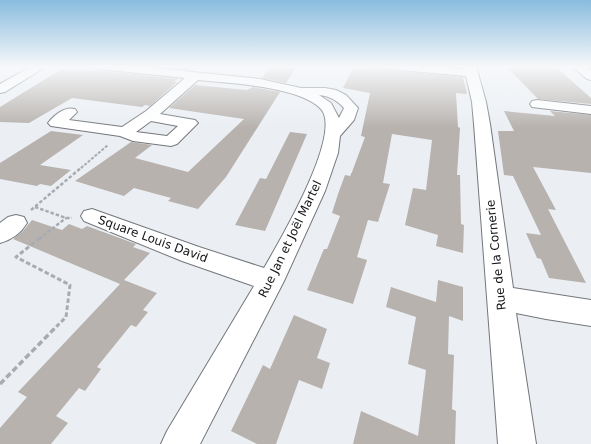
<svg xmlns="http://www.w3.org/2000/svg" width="591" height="444" viewBox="0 0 591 444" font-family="'DejaVu Sans',sans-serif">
  <rect width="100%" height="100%" fill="#ebeff4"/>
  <path fill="#b7b2ae" d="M151,66H193L188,70Z
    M272,66H297L286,83L262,78Z
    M362,66L384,67L390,70L463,77L467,94L456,93L458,127L460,128L457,175H460L461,224L464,225L463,253L436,246L438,235L405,225L413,188L426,190L432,140L392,134L383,183L390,184L378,222L368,220L357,257L367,260L353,304L307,290L321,256L324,249H327L340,216L332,213L338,194L345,175L350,176L352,172L365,137L361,136L370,93L343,88L353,68L362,69Z
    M506,66H555L591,98V104L538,99Z
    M60,70L105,71L178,79L173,82H177L150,106L145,105L142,107L72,98L29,123L0,122V107Z
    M195,85L247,90L253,87L280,92L226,177L198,209L168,201L171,198L134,188L124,196L75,181L131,142L152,145L135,158L188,172L244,119L169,108Z
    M504,111L555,116L550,111L591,115V173L533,167L556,210L548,209L586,283L549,278L541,259L537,258L526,233L541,235L513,176L504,175L498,131H514Z
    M51,131L83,135L40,165L71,170L51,186L40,184L37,186L0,179V163Z
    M290,132L307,134L265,231L235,225L260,178L266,179Z
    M32,220L62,230L69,224L82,229L87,226L136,244L133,247L150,253L124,280L157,293L143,310L148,312L136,327L131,325L97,367L101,369L85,391L79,388L56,416L68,423L51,444H0V428L27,397L18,392L120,284L13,239L23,231Z
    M438,280L463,287V321L449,316L448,354L454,355L452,409L456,411L455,444H353L361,411L418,436L426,370L408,364L416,317L386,307L391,287L436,302Z
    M294,315L327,329L317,358L330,363L322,389L299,380L276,444H257L231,431L263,365L270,369Z"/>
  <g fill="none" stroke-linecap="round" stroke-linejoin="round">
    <g stroke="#73777b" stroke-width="2">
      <path id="minor" d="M32,66H47L5,92L0,93V84Z
        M93,66H135L260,79L301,88H325L336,90L346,95L358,108L354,120L340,136L338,153L325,191L284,281L200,444H161L167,431L254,286L182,261L84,221L81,216L84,211L92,209L199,247L264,268C279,242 343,134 321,109C300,86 228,83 198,80L160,114L195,120L198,123L177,144L171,146L133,141L120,136L51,126L48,123C54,115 65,106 75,109L77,112L69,120L122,127L146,111L185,78L99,69ZM319,95C329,96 337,100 344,108L339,118L331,103ZM151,121L178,126L167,136L136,132Z
        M384,66H432L465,69L464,66H476L486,102L490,124L513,288L591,300V326L546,319L516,313L536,444H498L474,124L472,102L466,76L390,69Z
        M537,100L591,106V114L532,107L530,104L532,101Z
        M16,215L24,217L27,223C21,233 11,240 0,243V223L8,217Z"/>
    </g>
    <g stroke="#73777b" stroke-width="2">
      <path id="major" d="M571,66H585L591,70V80L587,79Z"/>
    </g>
    <path stroke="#a8acb0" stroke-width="2" stroke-dasharray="3 1.5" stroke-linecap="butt" d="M81,168L108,145"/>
    <path stroke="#a8acb0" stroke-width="2.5" stroke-dasharray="3.5 2" stroke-linecap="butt" d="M35,207L66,218H72
      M31,210L82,167
      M39,239L66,218"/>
    <path stroke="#a8acb0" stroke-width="3" stroke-dasharray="4.5 2.5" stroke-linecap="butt" d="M40,238L16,257L70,285L66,317L53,330"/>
    <path stroke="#a8acb0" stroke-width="3.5" stroke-dasharray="6 3" stroke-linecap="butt" d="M0,384L54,329"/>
    <use href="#minor" fill="#fff" fill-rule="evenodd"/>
    <use href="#major" fill="#fff" fill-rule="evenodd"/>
  </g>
  <linearGradient id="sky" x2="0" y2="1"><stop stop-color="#89bcde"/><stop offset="0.52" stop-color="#f6f8fa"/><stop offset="1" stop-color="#f6f8fa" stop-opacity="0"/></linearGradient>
  <rect width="591" height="128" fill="url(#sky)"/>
  <g text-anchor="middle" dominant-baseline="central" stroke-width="4" stroke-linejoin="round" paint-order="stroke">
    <g font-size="12" fill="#121315" stroke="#fff">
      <text transform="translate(153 239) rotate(20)">Square Louis David</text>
      <text transform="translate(290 239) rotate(-64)">Rue Jan et Joël Martel</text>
      <text transform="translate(496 255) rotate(-96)">Rue de la Cornerie</text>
    </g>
  </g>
</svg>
